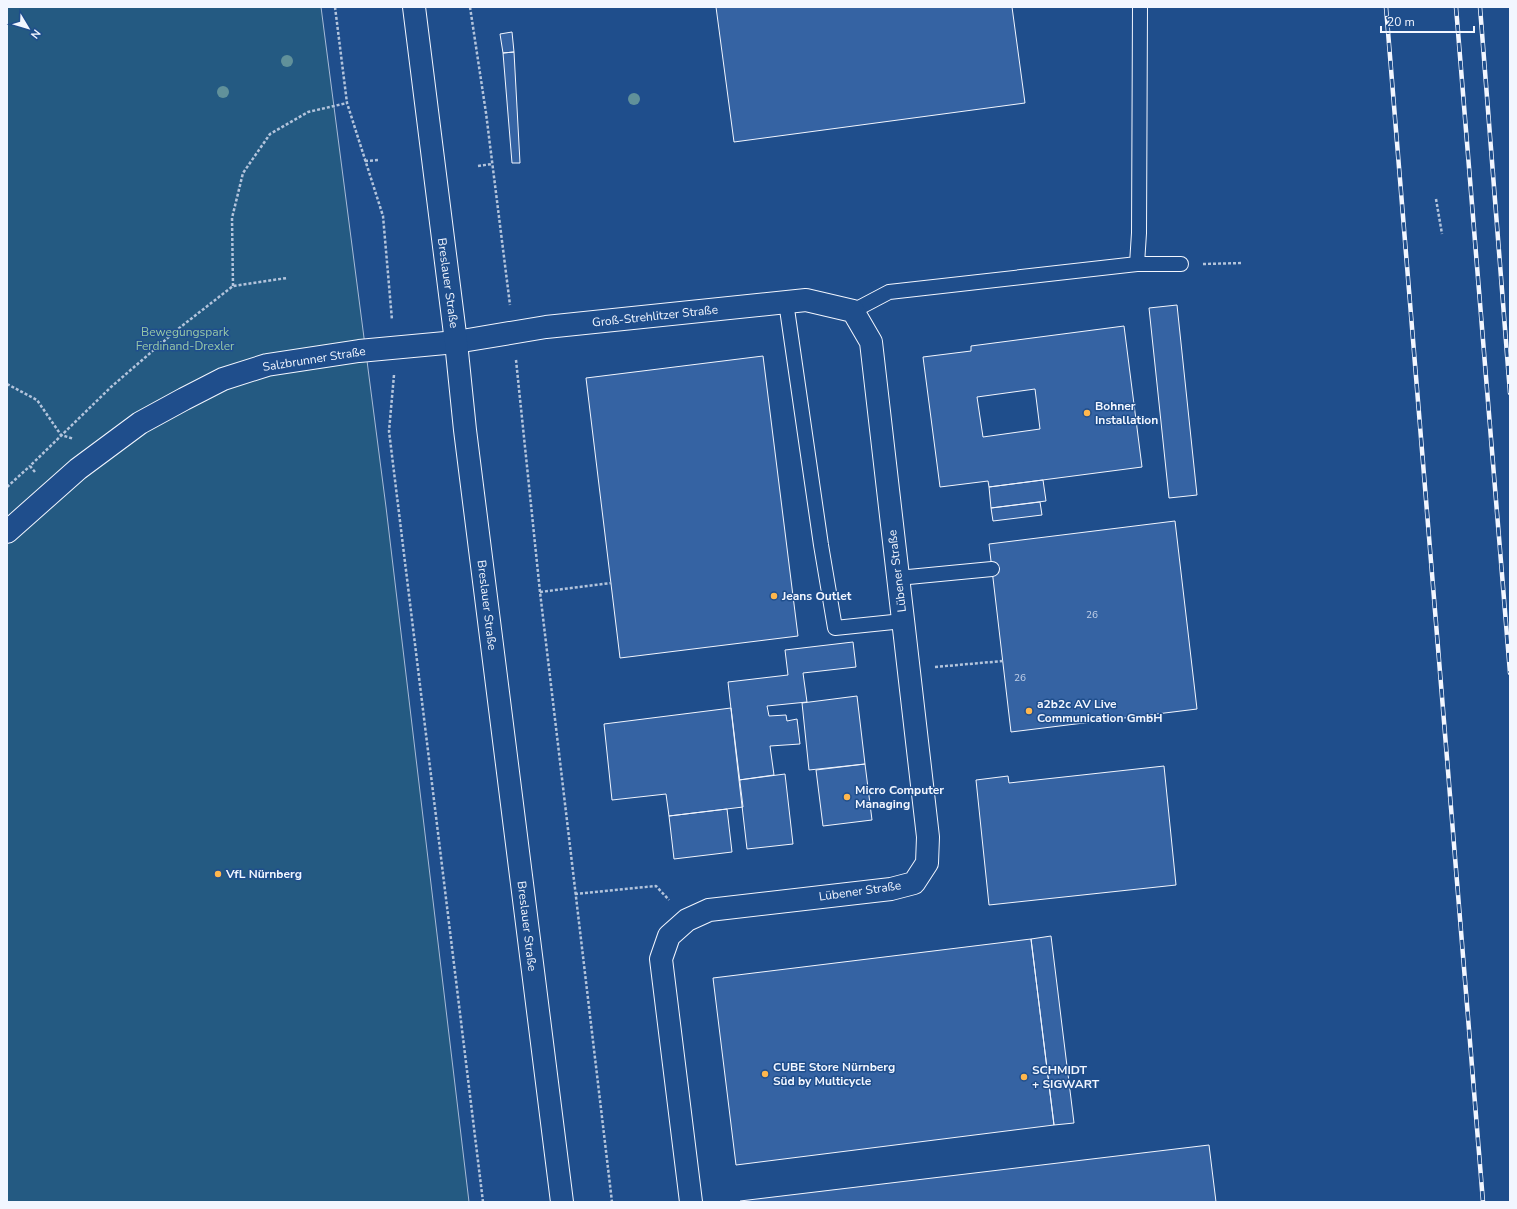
<svg xmlns="http://www.w3.org/2000/svg" width="1517" height="1209" viewBox="0 0 1517 1209" font-family="'Nunito Sans',sans-serif">
  <rect width="100%" height="100%" fill="#1f4e8c"/>
  <path fill="#245a82" stroke="#a8bbd7" d="M7,7H321L386,507L469,1202H7Z"/>
  <path fill="#3563a3" stroke="#f2f6ff" fill-rule="evenodd" d="M716,7H1012L1025,103L734,142Z
    M512,32L514,52L503,53L500,34Z
    M514,52L520,163H512L503,53Z
    M1177,305L1197,495L1169,498L1149,308Z
    M1124,326L1142,467L989,487L988,481L940,487L923,357L971,351V346ZM1035,389L1040,429L983,437L977,397Z
    M763,356L798,636L620,658L586,378Z
    M1043,480L1046,501L991,508L989,487Z
    M1040,502L1042,515L993,521L991,508Z
    M1175,521L1197,709L1011,732L989,544Z
    M853,642L856,667L803,673L807,702L767,706L769,716L786,715L787,721L797,719L800,744L770,746L774,775L739,780L728,682L788,675L785,650Z
    M857,696L865,764L809,770L802,703Z
    M731,708L743,807L669,816L666,794L612,800L604,724Z
    M865,764L872,820L823,826L816,770Z
    M1164,766L1176,885L989,905L976,780L1008,776L1009,783Z
    M785,774L793,844L747,849L739,780Z
    M727,809L732,852L674,859L669,816Z
    M1051,936L1074,1123L1054,1125L1031,939Z
    M1031,939L1054,1125L736,1165L713,978Z
    M1209,1145L1216,1202H740V1201Z"/>
  <g fill="none" stroke-linecap="round" stroke-linejoin="round">
    <g stroke="#f2f6ff" stroke-width="16">
      <path id="service" d="M1137,264L1139,233L1140,7
        M786,302L821,545L835,628L903,621
        M853,311L889,292L1137,264H1181
        M898,578L992,569"/>
    </g>
    <g stroke="#f2f6ff" stroke-width="24">
      <path id="minor" d="M7,532L78,469L140,423L184,399L223,379L267,365L359,351L456,342L546,327L806,300L853,311L871,342L928,837L927,863L914,883L891,889L709,910L687,920L669,936L661,959L691,1202"/>
    </g>
    <g stroke="#f2f6ff" stroke-width="24">
      <path id="secondary" d="M414,7L456,342L465,430L562,1202"/>
    </g>
    <path stroke="#b3c4dc" stroke-width="2.5" stroke-dasharray="3 2" stroke-linecap="butt" d="M335,7L347,103L383,216L392,320
      M470,7L486,113L510,305
      M365,161L379,160
      M478,166L492,164
      M1436,199L1442,234
      M1203,264L1243,263
      M233,286L232,218L243,173L270,134L308,112L347,103
      M516,360L540,592L612,1202
      M394,375L389,431L483,1202
      M7,384L37,400L61,435L74,439
      M35,472L30,466L111,387L178,329L233,286L287,278
      M7,487L30,466
      M540,592L611,583
      M935,667L1003,661
      M575,894L656,886L669,900"/>
    <use href="#service" stroke="#1f4e8c" stroke-width="14"/>
    <use href="#minor" stroke="#1f4e8c" stroke-width="22"/>
    <use href="#secondary" stroke="#1f4e8c" stroke-width="22"/>
    <g stroke="#f2f6ff" stroke-width="4.5">
      <path id="rail" d="M1386,7L1483,1202
        M1456,7L1510,673
        M1480,7L1510,393"/>
    </g>
    <use href="#rail" stroke="#1f4e8c" stroke-width="3" stroke-dasharray="9" stroke-linecap="butt"/>
  </g>
  <g fill="#61919a">
    <circle cx="287" cy="61" r="6"/>
    <circle cx="223" cy="92" r="6"/>
    <circle cx="634" cy="99" r="6"/>
  </g>
  <g fill="#ffb74d" stroke="#1f4e8c" stroke-width="1.5">
    <circle cx="1087" cy="413" r="4"/>
    <circle cx="774" cy="596" r="4"/>
    <circle cx="1029" cy="711" r="4"/>
    <circle cx="847" cy="797" r="4"/>
    <circle cx="218" cy="874" r="4"/>
    <circle cx="765" cy="1074" r="4"/>
    <circle cx="1024" cy="1077" r="4"/>
  </g>
  <g text-anchor="middle" dominant-baseline="central" stroke-width="3" stroke-linejoin="round" paint-order="stroke">
    <g font-size="10" fill="#c3d1e8">
      <text x="1092" y="615">26</text>
      <text x="1020" y="678">26</text>
    </g>
    <g font-size="12" fill="#f2f6ff" stroke="#1f4e8c">
      <text transform="translate(448 283) rotate(82)">Breslauer Straße</text>
      <text transform="translate(655 316) rotate(-6)">Groß-Strehlitzer Straße</text>
      <text transform="translate(314 359) rotate(-9)">Salzbrunner Straße</text>
      <text transform="translate(897 571) rotate(-97)">Lübener Straße</text>
      <text transform="translate(487 605) rotate(83)">Breslauer Straße</text>
      <text transform="translate(860 891) rotate(-8)">Lübener Straße</text>
      <text transform="translate(527 926) rotate(83)">Breslauer Straße</text>
    </g>
    <g font-size="12" fill="#97c8a6" stroke="#1f4e8c">
      <text x="185" y="332">Bewegungspark<tspan x="185" dy="14">Ferdinand-Drexler</tspan></text>
    </g>
    <g font-size="12" font-weight="bold" fill="#f2f6ff" stroke="#1f4e8c" text-anchor="start">
      <text x="1095" y="406">Bohner<tspan x="1095" dy="14">Installation</tspan></text>
      <text x="782" y="596">Jeans Outlet</text>
      <text x="1037" y="704">a2b2c AV Live<tspan x="1037" dy="14">Communication GmbH</tspan></text>
      <text x="855" y="790">Micro Computer<tspan x="855" dy="14">Managing</tspan></text>
      <text x="226" y="874">VfL Nürnberg</text>
      <text x="773" y="1067">CUBE Store Nürnberg<tspan x="773" dy="14">Süd by Multicycle</tspan></text>
      <text x="1032" y="1070">SCHMIDT<tspan x="1032" dy="14">+ SIGWART</tspan></text>
    </g>
  </g>
  <rect width="1517" height="1209" fill="none" stroke="#f2f6ff" stroke-width="16"/>
  <g transform="translate(28 28) rotate(128)" stroke="#1f4e8c" stroke-width="3" paint-order="stroke">
  <path d="M0-3L7 15L0 10L-7 15Z" fill="#f2f6ff"/>
  <text y="-6" font-size="11" font-weight="bold" text-anchor="middle" fill="#f2f6ff">N</text>
  </g>
  <path d="M1381 26v6h93v-6" fill="none" stroke="#f2f6ff" stroke-width="2"/>
  <text x="1387" y="26" font-size="12" fill="#f2f6ff" stroke="#1f4e8c" stroke-width="3" paint-order="stroke">20 m</text>
</svg>
